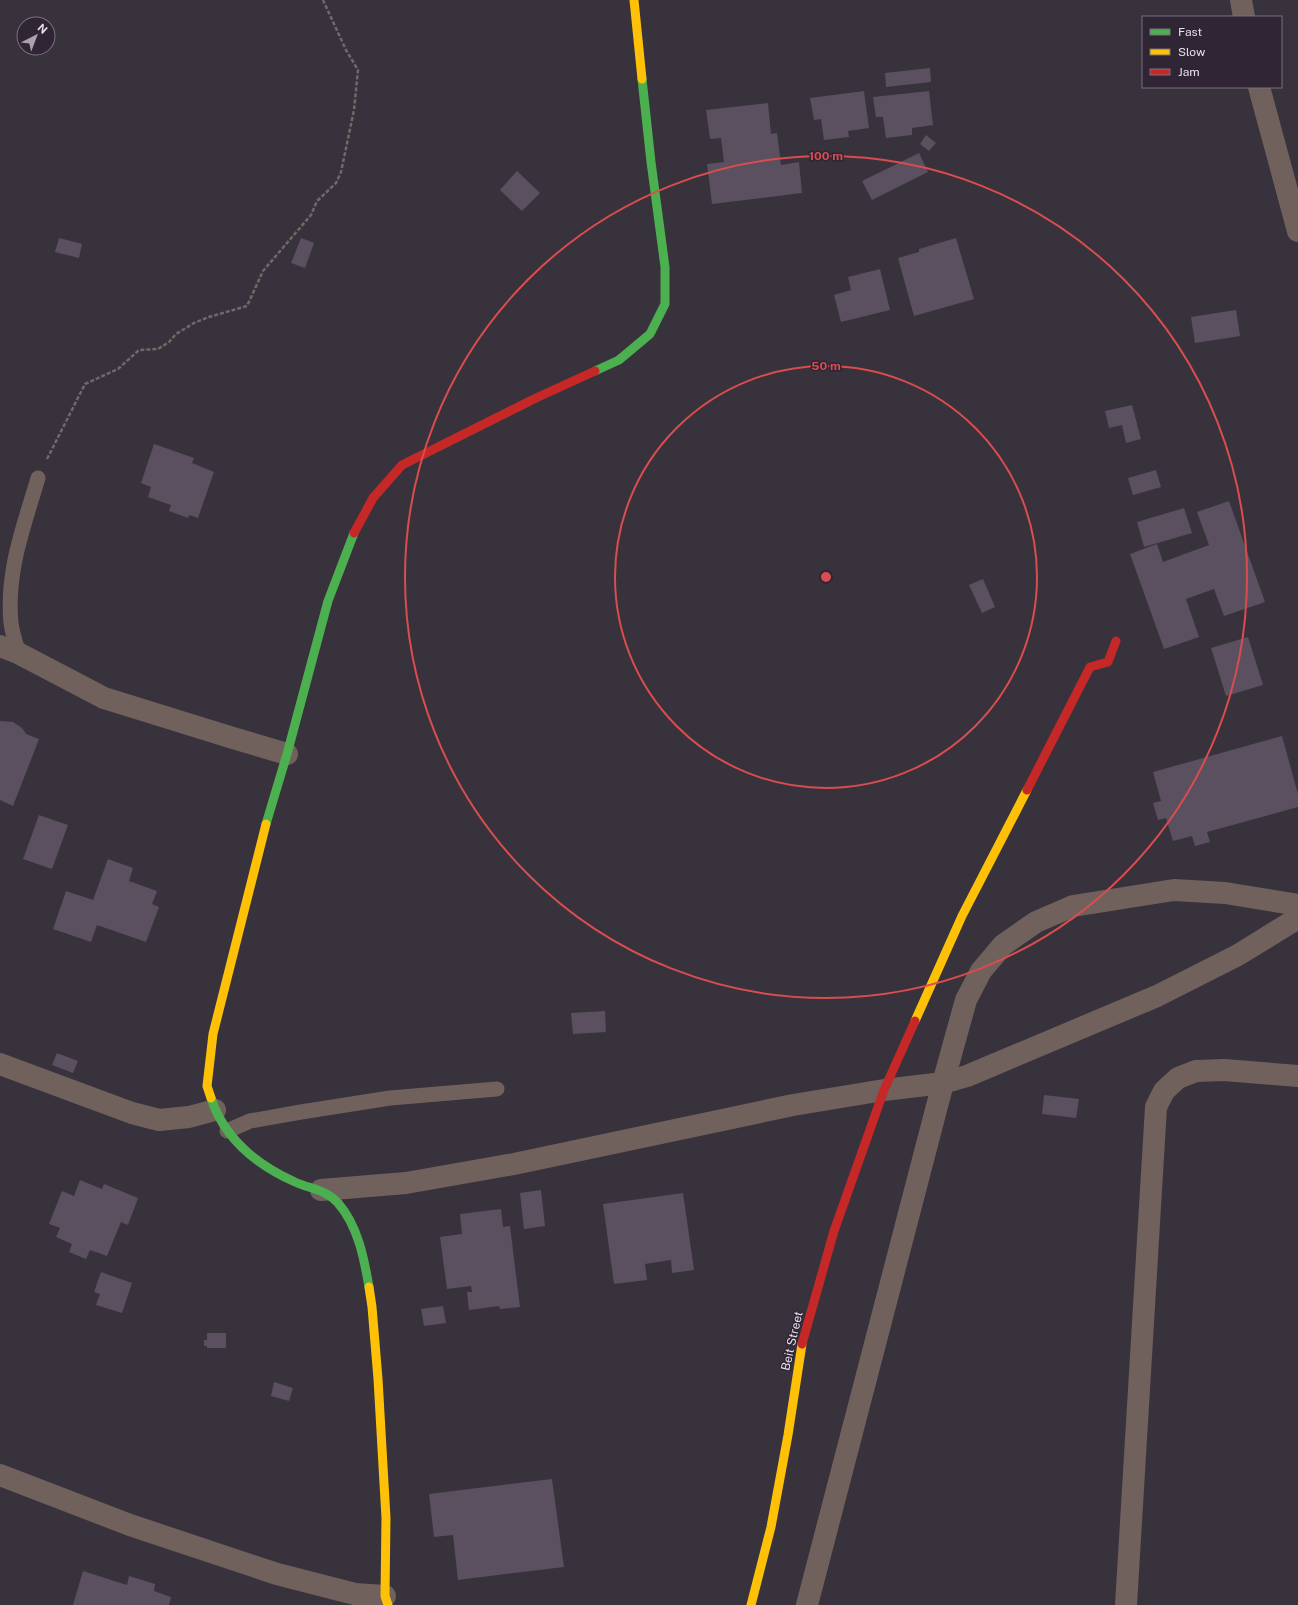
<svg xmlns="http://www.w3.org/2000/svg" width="1298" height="1605" viewBox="0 0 1298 1605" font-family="'Public Sans',sans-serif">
  <rect width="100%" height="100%" fill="#38323c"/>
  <path fill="#5a5060" d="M930,68L931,82L886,87L885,73Z
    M864,91L869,128L848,131L849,137L824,140L821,119L814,120L810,98Z
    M929,91L933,125L912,128V135L886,138L883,117H876L873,97Z
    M768,103L771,134L777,133L781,165L799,162L802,193L712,204L707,164L724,162L721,138L710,139L706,110Z
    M926,135L936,143L929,151L920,144Z
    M919,153L928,172L872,200L862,181Z
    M517,171L540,193L522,211L500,190Z
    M59,238L82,244L79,258L55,252Z
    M301,238L314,243L305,268L291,263Z
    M956,238L974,299L914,316L898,258L919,252V249Z
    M880,269L890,310L841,322L834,295L851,290L848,277Z
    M1236,310L1240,336L1195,343L1191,317Z
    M1132,405L1141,439L1126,443L1122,425L1109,428L1105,411Z
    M154,444L194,458L192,463L214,472L198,518L189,515L188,518L169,511L171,505L148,497L151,487L141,483Z
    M1156,470L1161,487L1133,495L1128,478Z
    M1229,501L1265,602L1224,616L1214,589L1186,599L1199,637L1164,649L1130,554L1157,544L1163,562L1209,545L1197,512Z
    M1184,508L1192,533L1144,547L1137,522Z
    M983,579L995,607L982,613L969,585Z
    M1248,637L1263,685L1226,696L1211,648Z
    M0,721L13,722L22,728L26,734L39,739L13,806L0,800Z
    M1282,736L1298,794V807L1207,832L1210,842L1195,846L1192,836L1173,841L1166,818L1158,820L1153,803L1161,801L1153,772Z
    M39,815L68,825L52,869L23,859Z
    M108,859L133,868L129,881L157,891L152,904L159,907L146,942L97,925L91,942L53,929L66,891L93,900Z
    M605,1011L606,1032L573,1034L571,1013Z
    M57,1053L78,1061L73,1073L52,1065Z
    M1044,1095L1079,1099L1076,1118L1042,1114Z
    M80,1180L102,1189L104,1184L138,1198L128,1225L121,1222L107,1256L90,1250L86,1259L69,1252L72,1244L56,1237L60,1228L49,1224L62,1191L74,1196Z
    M541,1190L545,1226L524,1229L520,1193Z
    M683,1193L694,1270L672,1273L671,1260L645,1264L647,1280L614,1284L603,1204Z
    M501,1209L503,1227L510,1226L520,1307L500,1309L499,1306L469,1310L467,1292H472L471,1286L447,1289L440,1237L462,1234L460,1214Z
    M101,1272L132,1283L122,1313L96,1305L100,1294L94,1292Z
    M443,1306L446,1323L424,1326L421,1309Z
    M207,1333H226V1348H207V1346H204V1340H207Z
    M274,1382L293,1388L289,1401L271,1396Z
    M552,1479L564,1567L458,1580L453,1535L434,1537L429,1494Z
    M83,1571L127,1585L129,1576L155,1584L154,1591L171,1597L169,1605H73Z"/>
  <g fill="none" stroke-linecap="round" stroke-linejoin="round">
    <path stroke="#726866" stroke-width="2.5" stroke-dasharray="4 2" stroke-linecap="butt" d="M47,459L85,384L118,369L139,350L158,349L169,342L176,334L194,323L209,317L247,306L263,271L311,215L317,201L336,183L341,172L354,110L358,70L346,50L323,0"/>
    <path stroke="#70615c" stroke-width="15" d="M18,653C16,643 12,632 11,623C6,571 24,526 38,478
      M227,1131L250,1121L301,1112L390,1098L497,1089"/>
    <path stroke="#70615c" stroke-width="22" d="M1241,0L1244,17
      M1259,87L1298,231
      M0,646L18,653L104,698L233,738L287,754
      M0,1064L132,1113L159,1120L189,1117L215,1110
      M321,1190L406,1183L514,1164L793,1105L884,1090L943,1083L967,1076L1157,996L1238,955L1298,918
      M0,1475L130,1525L277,1574L355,1594L385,1596
      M807,1605L943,1083L966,1000L981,971L1003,945L1036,922L1073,906L1174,890L1225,893L1298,905
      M1126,1605L1156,1107L1164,1091L1178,1078L1196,1071L1224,1070L1298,1076"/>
    <path stroke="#4caf50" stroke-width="9" d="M595,371L619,360L650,334L665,304V267L651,162L642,79
      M266,824L287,754L328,601L354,533
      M211,1098C224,1138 257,1165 295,1182C310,1189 325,1189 338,1203C358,1226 364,1258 369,1287"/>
    <path stroke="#ffc107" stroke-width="9" d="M634,0L642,79
      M915,1021L962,916L1027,790
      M211,1098L207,1086L213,1034L266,824
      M369,1287L372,1307L378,1379L386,1518L385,1596L388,1605
      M751,1605L771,1527L788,1435L802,1344"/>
    <path stroke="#c62828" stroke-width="9" d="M354,533L373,498L402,465L536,398L595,371
      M1027,790L1090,667L1108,662L1116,641
      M802,1344L834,1231L884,1090L915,1021"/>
  </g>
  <g fill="none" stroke="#d94d4f" stroke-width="2">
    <circle cx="826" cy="577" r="211"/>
    <circle cx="826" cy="577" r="421"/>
  </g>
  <g text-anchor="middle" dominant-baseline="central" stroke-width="3" stroke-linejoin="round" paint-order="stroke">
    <g font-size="12" fill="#e7e0eb" stroke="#2f2535">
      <text transform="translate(792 1341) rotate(-77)">Beit Street</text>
    </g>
  </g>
  <circle cx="826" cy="577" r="6" fill="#d94d4f" stroke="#2f2535" stroke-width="2"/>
  <g font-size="12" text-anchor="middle" font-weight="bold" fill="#d94d4f" stroke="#2f2535" stroke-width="3" stroke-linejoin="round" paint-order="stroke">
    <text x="826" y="160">100 m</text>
    <text x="826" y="370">50 m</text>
  </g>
  <rect x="1142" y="16" width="140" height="72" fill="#2f2535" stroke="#79707e"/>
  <rect x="1150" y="29" width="20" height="6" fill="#4caf50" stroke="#79707e"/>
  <text x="1178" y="36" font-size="12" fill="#e7e0eb">Fast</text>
  <rect x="1150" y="49" width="20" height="6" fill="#ffc107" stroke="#79707e"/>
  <text x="1178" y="56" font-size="12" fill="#e7e0eb">Slow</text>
  <rect x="1150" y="69" width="20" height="6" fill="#c62828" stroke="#79707e"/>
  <text x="1178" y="76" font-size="12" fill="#e7e0eb">Jam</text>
  <g transform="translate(36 36) rotate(42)"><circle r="19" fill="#2f2535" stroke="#79707e"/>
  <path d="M0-3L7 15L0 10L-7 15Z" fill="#aaa3ae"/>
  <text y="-6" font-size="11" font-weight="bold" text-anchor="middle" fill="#e7e0eb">N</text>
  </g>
</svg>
